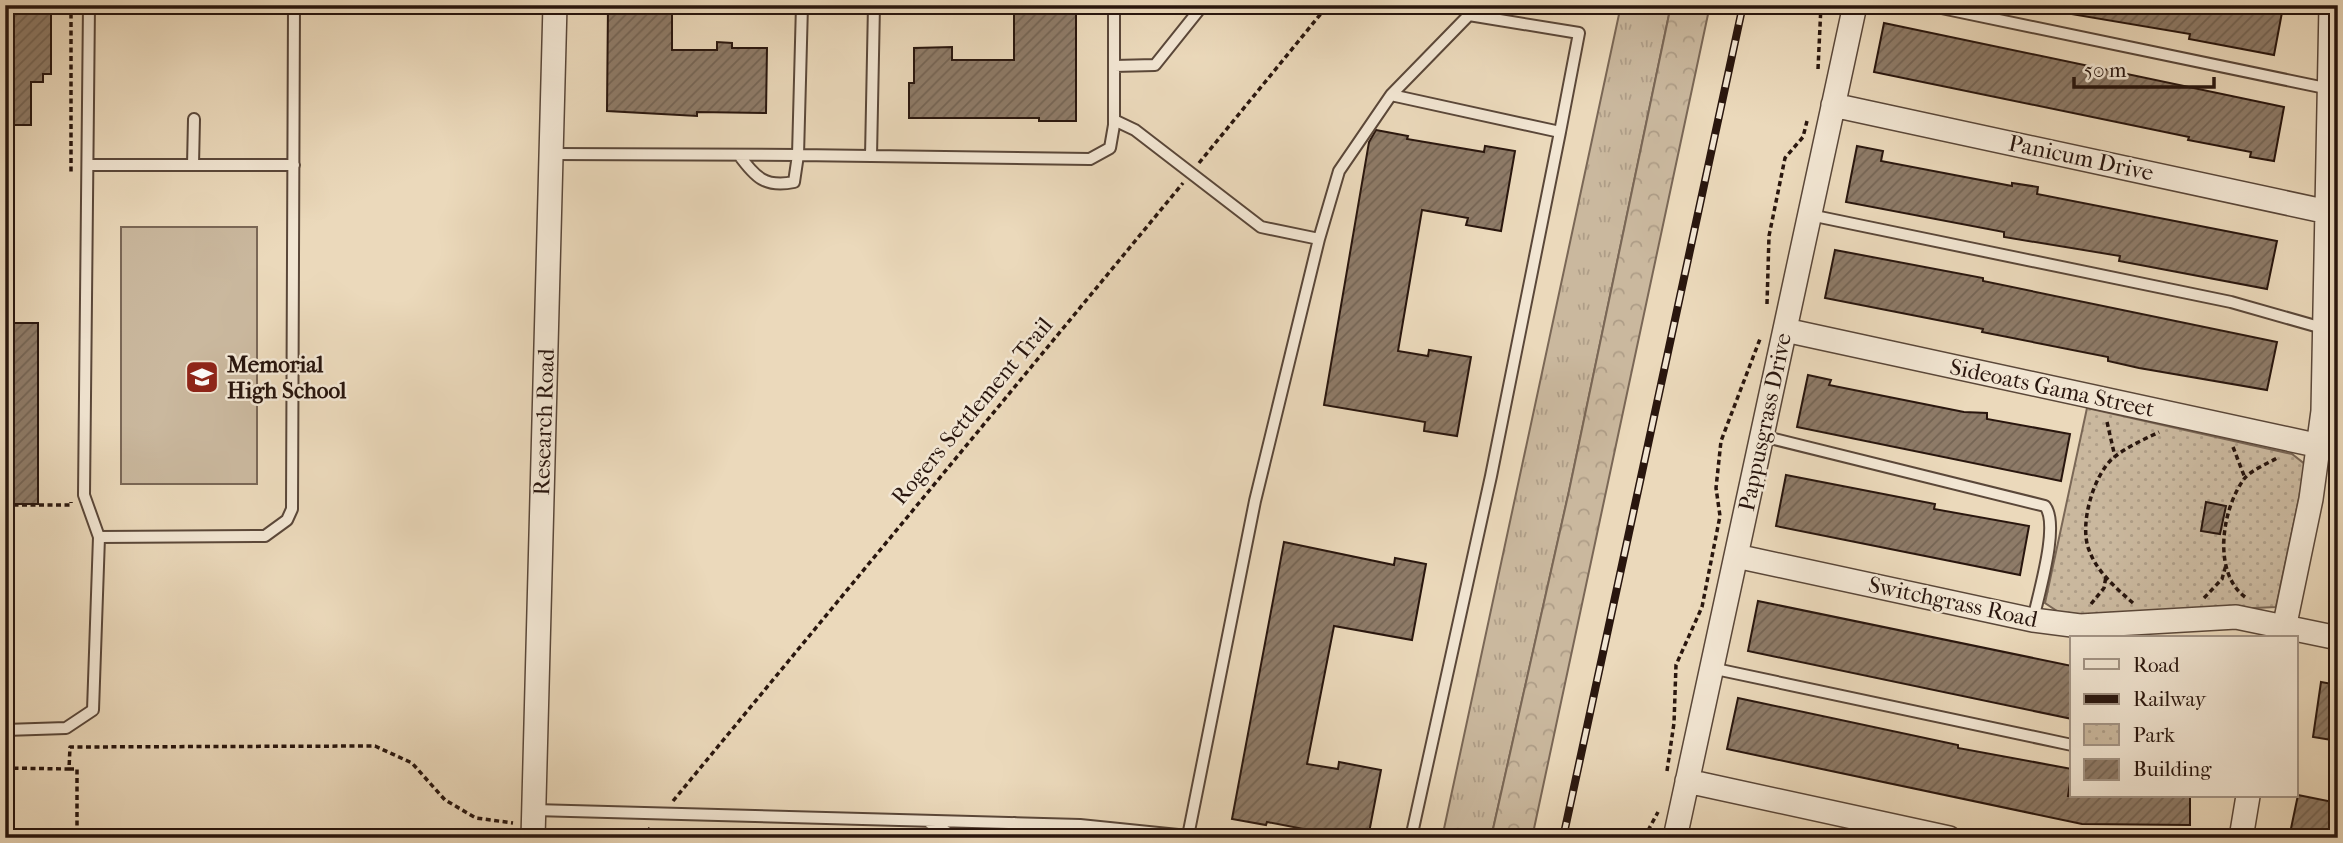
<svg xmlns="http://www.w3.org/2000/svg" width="2343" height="843" viewBox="0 0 2343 843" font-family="'IM FELL French Canon',serif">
  <defs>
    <pattern id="grass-tufts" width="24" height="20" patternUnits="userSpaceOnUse" patternTransform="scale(1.75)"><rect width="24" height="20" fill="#cab89e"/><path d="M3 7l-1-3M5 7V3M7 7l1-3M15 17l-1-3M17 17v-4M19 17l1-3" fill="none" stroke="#ae9d87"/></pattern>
    <pattern id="forest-crowns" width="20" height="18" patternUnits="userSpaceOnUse" patternTransform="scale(1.75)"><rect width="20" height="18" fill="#cab89e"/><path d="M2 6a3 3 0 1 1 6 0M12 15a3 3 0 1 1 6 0" fill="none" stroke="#ae9d87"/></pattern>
    <pattern id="park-dots" width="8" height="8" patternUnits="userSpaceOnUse" patternTransform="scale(1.75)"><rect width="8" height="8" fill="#cab89e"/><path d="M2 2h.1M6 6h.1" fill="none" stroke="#ae9d87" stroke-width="1.8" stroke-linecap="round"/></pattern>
    <pattern id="building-hatch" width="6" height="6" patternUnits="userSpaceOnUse" patternTransform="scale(1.75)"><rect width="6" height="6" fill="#8e7b68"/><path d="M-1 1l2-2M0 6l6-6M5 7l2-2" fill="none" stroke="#746454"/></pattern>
  </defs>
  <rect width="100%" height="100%" fill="#ebd9bb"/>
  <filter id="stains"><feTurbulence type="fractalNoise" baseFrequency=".00286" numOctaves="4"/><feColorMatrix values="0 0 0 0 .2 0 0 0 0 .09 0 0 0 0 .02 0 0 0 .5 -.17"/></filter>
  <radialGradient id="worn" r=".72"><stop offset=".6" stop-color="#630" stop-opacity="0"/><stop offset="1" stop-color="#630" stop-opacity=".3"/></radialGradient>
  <path fill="url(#grass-tufts)" stroke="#7a6756" stroke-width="2" d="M1621,5H1671L1569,491L1491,838H1442Z"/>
  <path fill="url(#forest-crowns)" stroke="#7a6756" stroke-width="2" d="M1671,5H1710L1532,838H1491L1569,491Z"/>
  <path fill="url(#park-dots)" stroke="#7a6756" stroke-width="2" d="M2087,408L2292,454L2306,465L2276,607L2098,615L2060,613L2045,603Z"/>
  <path fill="#cab89e" stroke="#7a6756" stroke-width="2" d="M121,227H257V484H121Z"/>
  <path fill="url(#building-hatch)" stroke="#29160e" stroke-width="2" d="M5,5H51V74H43V82H31V125H5Z
    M608,5H672V50H717V42L732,43V48H767L766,113L697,112V116L607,111Z
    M1014,5H1076V121H1039V118H909V83H914V48L952,47V60H1014Z
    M2065,5H2272L2283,7L2274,55L2189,39L2190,34L2065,13Z
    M1884,23L2284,107L2274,161L2250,157L2251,152L2188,140L2189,137L1874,72Z
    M1376,130L1408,136L1407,139L1484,152L1485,146L1515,151L1501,231L1466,225L1468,218L1422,210L1398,351L1428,356L1429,350L1471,357L1457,436L1424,431L1425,422L1324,405L1369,142Z
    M1857,146L1883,151L1881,161L2012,186V183L2038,187L2037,194L2277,241L2267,289L2119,261L2120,256L2004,237V232L1846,202Z
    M1835,250L1983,278V281L2277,342L2267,390L2139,368L2108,361V357L1982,332L1983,329L1825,298Z
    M5,323H38V504H5Z
    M1808,375L1831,380L1829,385L1964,412L1987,413V419L2070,434L2061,481L1797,427Z
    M1786,475L1935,504L1934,509L2029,526L2020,575L1776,526Z
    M2206,502L2226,506L2220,534L2201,531Z
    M1284,542L1394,565L1395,558L1426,564L1412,640L1334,626L1307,764L1338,769L1339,762L1381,770L1368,838H1334L1335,835L1267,822L1266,825L1232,819Z
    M1758,601L2072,666V719L1748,651Z
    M2321,682L2338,685V741L2313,737Z
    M1738,698L1958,745V748L2072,769L2068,796H2190V825L2082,824L1727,749Z
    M2298,795L2338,803L2335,838H2289Z"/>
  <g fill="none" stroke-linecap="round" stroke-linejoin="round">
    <g stroke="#5a4739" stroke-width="14">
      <path id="lane" d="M1927,5L2330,89
        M1114,66L1155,65L1203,5
        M1391,95L1469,15L1579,33L1560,132
        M1114,120L1135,130L1261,227L1319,239
        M551,154L798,155L802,5
        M739,155C755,177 765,188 794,182L798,155L1090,159L1110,148L1114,125V5
        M871,156L874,5
        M89,165H294
        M193,165L194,119
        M1810,215L2231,302L2326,329
        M1762,436L2045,506C2060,525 2038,595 2033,620
        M99,537L265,536L287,520L292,509L294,5
        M1711,668L2072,745
        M5,730L66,728L93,710L99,537L84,495L89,5
        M534,810L1080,825L1188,836L1255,501L1319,239L1339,171L1391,95L1560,132L1491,476L1411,838
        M930,823L958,838
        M1013,838L1014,823"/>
    </g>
    <g stroke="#5a4739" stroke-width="26">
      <path id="street" d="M1833,105L2328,212
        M1785,330L2320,446
        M1736,556L2033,620L2080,626L2236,617L2338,638
        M2282,638L2311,499L2323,411L2331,5
        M1687,781L1949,838
        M533,838L555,5
        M1675,838L1855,5
        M2241,838L2248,796"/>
    </g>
    <path stroke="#29160e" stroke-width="3.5" stroke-dasharray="5 3.5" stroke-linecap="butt" d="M71,5V173
      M1818,69L1821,5
      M1199,163L1328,5
      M1767,304L1769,236L1785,158L1803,137L1807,121
      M2107,422L2115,457
      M2233,447L2245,478
      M5,505H71V502
      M2245,597C2212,572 2222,509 2244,479C2251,470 2267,464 2277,458
      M2204,598L2222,579L2226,565
      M2133,603C2116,588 2097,572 2089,550C2079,525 2093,477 2112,459C2126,447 2143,440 2159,432
      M2091,604L2104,588L2106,576
      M5,768L69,769L70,747L375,746L412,763L445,800L476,818L513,823
      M69,769H77V838
      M1667,771L1674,723L1676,665L1702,607L1720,516L1716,488L1721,441L1760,339
      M673,801L1183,183
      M642,838L650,828
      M1644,838L1658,812"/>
    <use href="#lane" stroke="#f2e6d3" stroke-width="10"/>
    <use href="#street" stroke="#f2e6d3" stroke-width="23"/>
    <g stroke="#29160e" stroke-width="8">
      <path id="rail" d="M1563,838L1743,5"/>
    </g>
    <use href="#rail" stroke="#f2e6d3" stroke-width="5" stroke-dasharray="16" stroke-linecap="butt"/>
  </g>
  <defs>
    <g id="school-square" transform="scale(1.75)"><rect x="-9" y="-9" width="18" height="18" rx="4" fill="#8f2418" stroke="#f2e6d3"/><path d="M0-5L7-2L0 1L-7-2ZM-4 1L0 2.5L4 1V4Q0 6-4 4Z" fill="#fff"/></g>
  </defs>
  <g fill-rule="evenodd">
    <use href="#school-square" x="202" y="377"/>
  </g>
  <g text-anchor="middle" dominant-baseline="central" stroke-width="5" stroke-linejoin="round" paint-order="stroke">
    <g font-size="23" fill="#29160e" stroke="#f2e6d3">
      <text transform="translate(2081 158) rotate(12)">Panicum Drive</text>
      <text transform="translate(2052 388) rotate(12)">Sideoats Gama Street</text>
      <text transform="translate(972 411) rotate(-50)">Rogers Settlement Trail</text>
      <text transform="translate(544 422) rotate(-88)">Research Road</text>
      <text transform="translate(1765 422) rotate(-78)">Pappusgrass Drive</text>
      <text transform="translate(1953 602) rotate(12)">Switchgrass Road</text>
    </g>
    <g font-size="23" font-weight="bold" fill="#29160e" stroke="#f2e6d3" text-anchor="start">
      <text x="227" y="364">Memorial<tspan x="227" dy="26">High School</tspan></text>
    </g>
  </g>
  <rect width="2343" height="843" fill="none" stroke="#ebd9bb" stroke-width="28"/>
  <rect x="7" y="7" width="2329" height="829" fill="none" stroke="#29160e" stroke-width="3.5"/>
  <rect x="14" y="14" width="2315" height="815" fill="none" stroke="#29160e" stroke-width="2"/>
  <rect x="2070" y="636" width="228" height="161" fill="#f2e6d3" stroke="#a29384" stroke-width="2"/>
  <rect x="2084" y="659" width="35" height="10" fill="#f2e6d3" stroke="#a29384" stroke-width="2"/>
  <text x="2133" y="672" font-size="21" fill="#29160e">Road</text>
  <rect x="2084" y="694" width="35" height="10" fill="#29160e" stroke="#a29384" stroke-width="2"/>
  <text x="2133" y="706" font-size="21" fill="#29160e">Railway</text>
  <rect x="2084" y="724" width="35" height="21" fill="url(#park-dots)" stroke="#a29384" stroke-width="2"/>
  <text x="2133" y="742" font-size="21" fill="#29160e">Park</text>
  <rect x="2084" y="759" width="35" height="21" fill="url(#building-hatch)" stroke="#a29384" stroke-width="2"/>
  <text x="2133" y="776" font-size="21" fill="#29160e">Building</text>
  <path d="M2074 77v10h140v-10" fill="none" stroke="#29160e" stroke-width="3.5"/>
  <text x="2084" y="77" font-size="21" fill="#29160e" stroke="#f2e6d3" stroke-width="5" paint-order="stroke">50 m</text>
  <rect width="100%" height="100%" filter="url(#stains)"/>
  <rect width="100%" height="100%" fill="url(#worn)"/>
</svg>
